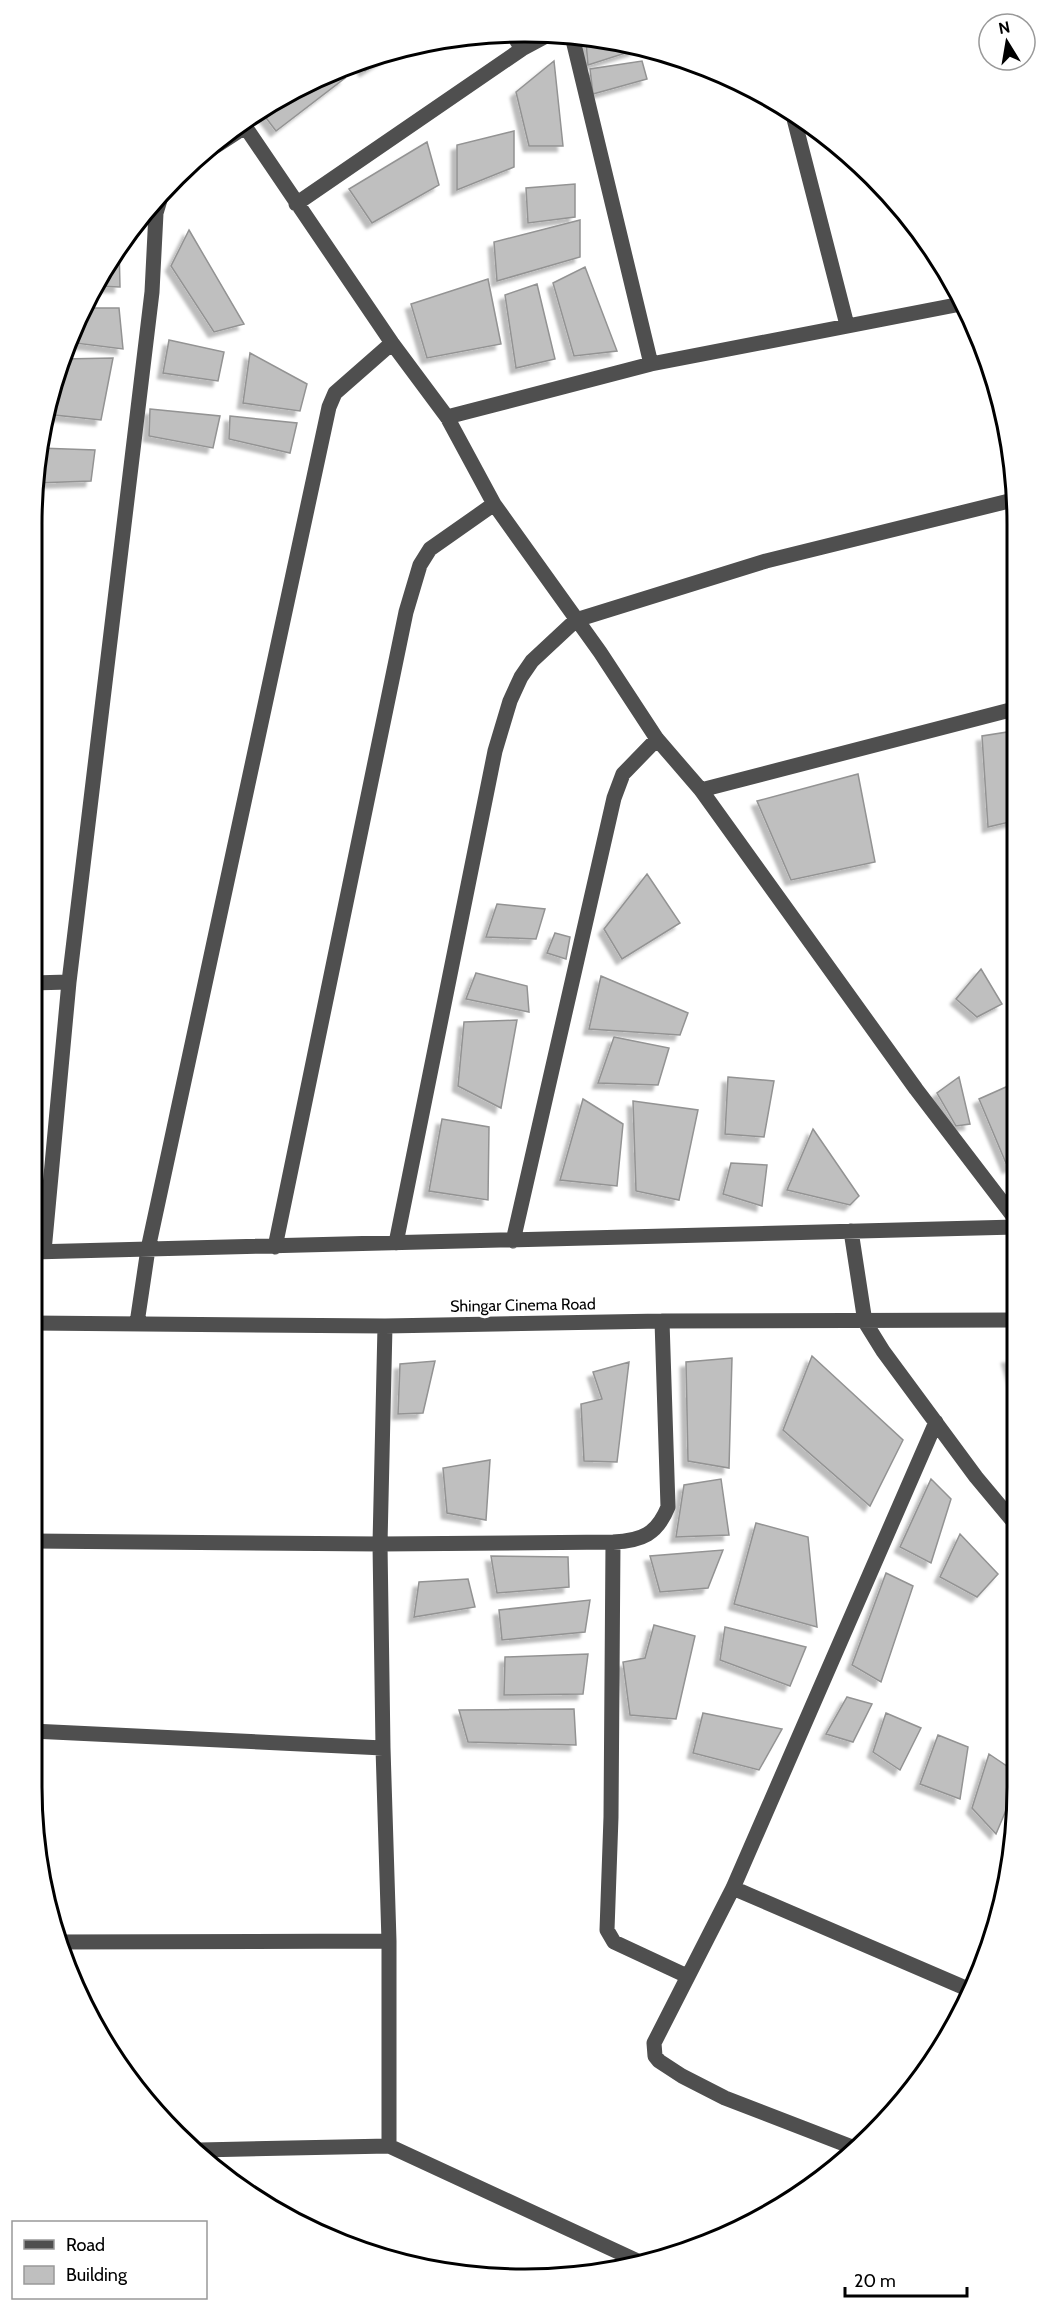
<svg xmlns="http://www.w3.org/2000/svg" width="1049" height="2311" viewBox="0 0 1049 2311" font-family="Cabin,sans-serif">
  <defs>
    <filter id="shadow"><feDropShadow dx="-5.5" dy="5.5" stdDeviation="1.5" flood-color="#0004"/></filter>
  </defs>
  <rect width="100%" height="100%" fill="#fff"/>
  <path fill="#bfbfbf" stroke="#939393" stroke-width="1.5" filter="url(#shadow)" d="M598,39L635,45V50L588,65L586,42Z
    M398,50L365,71L360,62Z
    M554,61L563,146H529L516,92Z
    M642,61L647,79L593,94L590,69Z
    M339,68L345,78L276,131L260,110Z
    M514,131V167L457,190V145Z
    M427,142L439,185L372,223L349,189Z
    M575,184V217L528,223L526,188Z
    M580,220V257L497,281L494,242Z
    M189,230L244,324L214,332L171,266Z
    M119,245L120,287L96,286L114,251Z
    M585,267L617,351L574,356L553,283Z
    M488,279L501,344L427,358L411,304Z
    M537,284L555,359L516,368L505,295Z
    M84,308H119L123,349L67,342Z
    M169,340L224,352L218,381L163,373Z
    M250,353L307,384L300,411L243,403Z
    M113,358L101,420L45,414L62,359Z
    M150,409L220,416L213,448L149,436Z
    M230,416L297,423L290,453L229,439Z
    M39,448L95,450L91,481L36,483Z
    M1014,731V821L988,827L982,736Z
    M858,774L875,862L791,880L757,801Z
    M647,874L680,923L622,959L604,929Z
    M497,904L545,909L536,939L486,937Z
    M555,933L570,937L566,959L547,953Z
    M981,969L1002,1004L977,1017L956,999Z
    M476,973L527,986L529,1012L466,999Z
    M601,976L688,1013L680,1035L589,1029Z
    M517,1020L501,1108L458,1086L464,1022Z
    M614,1037L669,1048L658,1085L598,1083Z
    M728,1077L774,1081L764,1137L725,1134Z
    M959,1077L970,1124L956,1126L937,1093Z
    M1015,1083V1164L1008,1168L979,1099Z
    M583,1099L623,1124L617,1186L560,1180Z
    M633,1101L698,1110L679,1200L636,1191Z
    M442,1119L489,1127L488,1200L429,1191Z
    M813,1129L859,1196L850,1205L787,1190Z
    M731,1163L767,1165L762,1206L723,1194Z
    M812,1356L903,1440L870,1506L783,1430Z
    M1016,1357V1388L1007,1358Z
    M732,1358L729,1468L688,1461L686,1362Z
    M435,1361L423,1413L398,1414L400,1364Z
    M629,1362L617,1462L584,1461L581,1404L602,1399L593,1372Z
    M490,1460L486,1520L447,1513L443,1468Z
    M721,1479L729,1535L676,1537L684,1485Z
    M931,1479L951,1499L931,1563L900,1547Z
    M756,1523L808,1537L817,1627L734,1604Z
    M960,1534L998,1574L977,1597L940,1577Z
    M723,1550L708,1588L660,1592L650,1556Z
    M491,1556L568,1557L569,1587L497,1593Z
    M886,1573L913,1586L881,1682L852,1665Z
    M468,1579L475,1607L414,1617L419,1582Z
    M590,1600L585,1632L502,1640L499,1610Z
    M654,1625L695,1636L676,1719L630,1715L623,1662L645,1658Z
    M725,1627L806,1647L790,1686L720,1660Z
    M588,1654L583,1694L504,1695L505,1657Z
    M847,1697L872,1704L853,1742L826,1734Z
    M574,1709L576,1745L468,1742L459,1710Z
    M703,1713L782,1729L759,1770L693,1753Z
    M886,1713L921,1728L900,1770L873,1752Z
    M938,1735L968,1747L960,1799L920,1784Z
    M989,1754L1017,1773V1784L996,1834L972,1808Z"/>
  <g fill="none" stroke-linecap="round" stroke-linejoin="round">
    <path stroke="#4f4f4f" stroke-width="15" d="M512,33L522,49
      M572,36L651,364
      M793,115L847,325
      M242,122L392,343L447,417L494,504L600,652L657,739L701,790L916,1089L1016,1220
      M199,157L245,127
      M296,204L522,49L550,34
      M447,417L651,364L961,304
      M701,790L1014,709
      M32,983L69,982
      M851,1231L865,1322L883,1351L976,1477L1017,1526
      M513,1241L614,798L623,774L657,739
      M396,1243L495,751L510,701L521,677L532,661L576,620L766,561L1013,500
      M275,1247L406,612L420,565L430,549L494,504
      M44,1251L69,982L152,292L156,213L162,193
      M32,1252L1016,1227
      M32,1323L385,1326L662,1321L1016,1320
      M137,1323L148,1249L329,407L335,393L392,343
      M32,1541L380,1544L613,1542C642,1541 657,1534 668,1507L662,1321
      M613,1542L611,1817L607,1930L614,1942L687,1976
      M32,1731L383,1748L380,1544L385,1326
      M383,1748L389,1941V2146
      M733,1888L970,1990
      M57,1942L389,1941
      M852,2147L725,2098L682,2076L659,2061L655,2056L654,2043L733,1888L936,1422
      M200,2150L389,2146L642,2263"/>
  </g>
  <g text-anchor="middle" dominant-baseline="central" stroke-width="6" stroke-linejoin="round" paint-order="stroke">
    <g font-size="16" fill="#000" stroke="#fff">
      <text transform="translate(523 1305) rotate(-1)">Shingar Cinema Road</text>
    </g>
  </g>
  <path d="M0 0H1049V2311H0ZM524 42H525A482 482 0 0 1 1007 524V1787A482 482 0 0 1 525 2269H524A482 482 0 0 1 42 1787V524A482 482 0 0 1 524 42Z" fill="#fff" fill-rule="evenodd"/>
  <path fill="none" stroke="#000" stroke-width="3" d="M524 42H525A482 482 0 0 1 1007 524V1787A482 482 0 0 1 525 2269H524A482 482 0 0 1 42 1787V524A482 482 0 0 1 524 42Z"/>
  <rect x="12" y="2221" width="195" height="78" fill="#ffffff" stroke="#999999" stroke-width="1.5"/>
  <rect x="24" y="2240" width="30" height="9" fill="#4f4f4f" stroke="#999999" stroke-width="1.5"/>
  <text x="66" y="2251" font-size="18" fill="#000000">Road</text>
  <rect x="24" y="2266" width="30" height="18" fill="#bfbfbf" stroke="#999999" stroke-width="1.5"/>
  <text x="66" y="2281" font-size="18" fill="#000000">Building</text>
  <g transform="translate(1007 42) rotate(349)"><circle r="28" fill="#ffffff" stroke="#999999" stroke-width="1.5"/>
  <path d="M0-4.5L10 22L0 15L-10 22Z" fill="#000000"/>
  <text y="-9" font-size="16" font-weight="bold" text-anchor="middle" fill="#000000">N</text>
  </g>
  <path d="M845 2287v9h122v-9" fill="none" stroke="#000000" stroke-width="3"/>
  <text x="854" y="2287" font-size="18" fill="#000000" stroke="#ffffff" stroke-width="4.5" paint-order="stroke">20 m</text>
</svg>
